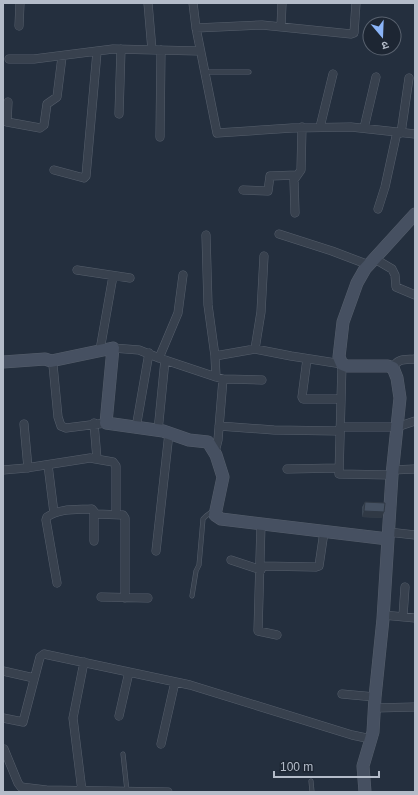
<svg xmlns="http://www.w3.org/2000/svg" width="418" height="795" viewBox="0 0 418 795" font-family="Helvetica,'Noto Sans Devanagari',sans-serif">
  <rect width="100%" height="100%" fill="#242f3e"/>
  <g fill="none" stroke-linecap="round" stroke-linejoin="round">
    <g stroke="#565f6c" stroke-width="5">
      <path id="lane" d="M205,72H249
        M192,596L196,571L199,565L203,519L206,516L214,510
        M123,754L127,791
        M311,781L312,792"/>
    </g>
    <g stroke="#565f6c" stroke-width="9">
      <path id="street" d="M148,3L152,50
        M193,3L196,28L217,133L292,128L351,127L415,134
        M19,26L20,3
        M281,27L282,3
        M196,28L262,25L351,34L354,33L356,3
        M9,59H34L113,49L200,51
        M8,102L7,122L40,128L44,125L47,104L57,97L62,57
        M119,114L121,49
        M320,127L333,74
        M364,128L376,77
        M401,133L409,78
        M160,137L161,50
        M54,170L84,178L86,176L97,52
        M243,190L268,191L270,176L297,175
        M378,209L385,187L397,132
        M295,213L294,180L301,170L302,127
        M279,234L332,251L369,265
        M206,235L208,305L215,356L216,377
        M375,259L392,269L395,275L396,287L415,295
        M77,270L130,278
        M113,348L139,350L159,358L216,377L223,379L262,380
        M255,349L261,312L264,256
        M100,350L113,276
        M215,356L255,349L291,356L342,364L339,474L392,475
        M159,358L178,313L183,275
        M307,359L302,397L303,399H341
        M51,361L53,365L58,417L61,426L66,428L106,423
        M393,368C397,358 406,360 415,359
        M94,423L97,459
        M24,424L28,468
        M219,426L274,430L340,431
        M340,427H397L415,421
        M136,428L149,353
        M158,431L165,360
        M215,452L218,440L223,379
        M48,465L54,513
        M287,469L339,468
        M3,470L26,468L90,458L113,462L116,466V514
        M392,470L415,469
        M94,512V541
        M261,524L258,631L277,635
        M388,532L415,535
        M156,551L169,433
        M231,560L261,570
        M261,566L316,567L319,566L324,532
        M57,583L46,520L47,517C59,508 78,510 92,509L96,514L123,515L125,518V598
        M101,597L148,598
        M383,615L415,618
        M403,616L405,587
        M3,671L34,678
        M342,694L375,697
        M374,708L415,707
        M119,716L129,672
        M3,718L23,722L40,657L44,654L190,685L352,735L371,739
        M161,744L175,682
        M4,749L18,783L21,787L46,790
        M82,791L73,718L84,662
        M46,792V790L168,792"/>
    </g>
    <g stroke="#565f6c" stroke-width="13">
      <path id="secondary" d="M3,362L45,359L51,361L113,348L106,423L163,431L189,440L208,442L216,455L223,477L215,515L221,519L388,539
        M365,792L363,766L373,732L375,697L383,619L392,475L400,398L397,378L393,368L388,366H347L342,364L339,357L343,322L357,283L365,269L415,214"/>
    </g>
    <use href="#lane" stroke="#38414e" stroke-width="4"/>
    <use href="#street" stroke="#38414e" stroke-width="8"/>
    <use href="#secondary" stroke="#465061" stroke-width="12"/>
  </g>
  <path fill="#3b4654" d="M365,502L382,518L362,517V507Z"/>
  <path fill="#303945" d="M364,511L384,512L382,518L362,517Z"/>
  <path fill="#455162" stroke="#303945" d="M365,502L385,503L384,512L364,511Z"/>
  <rect width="418" height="795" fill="none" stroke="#b4bcc9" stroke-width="8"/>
  <g transform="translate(382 36) rotate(161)"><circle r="19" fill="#1d2633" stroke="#59626f"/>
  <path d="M0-3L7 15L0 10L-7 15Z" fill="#8ab4f8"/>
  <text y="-6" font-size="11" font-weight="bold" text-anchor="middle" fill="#b4bcc9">उ</text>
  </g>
  <path d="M274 771v6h105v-6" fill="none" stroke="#b4bcc9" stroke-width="2"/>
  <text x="280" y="771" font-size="12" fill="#b4bcc9" stroke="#1d2633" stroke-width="3" paint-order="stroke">100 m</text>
</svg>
